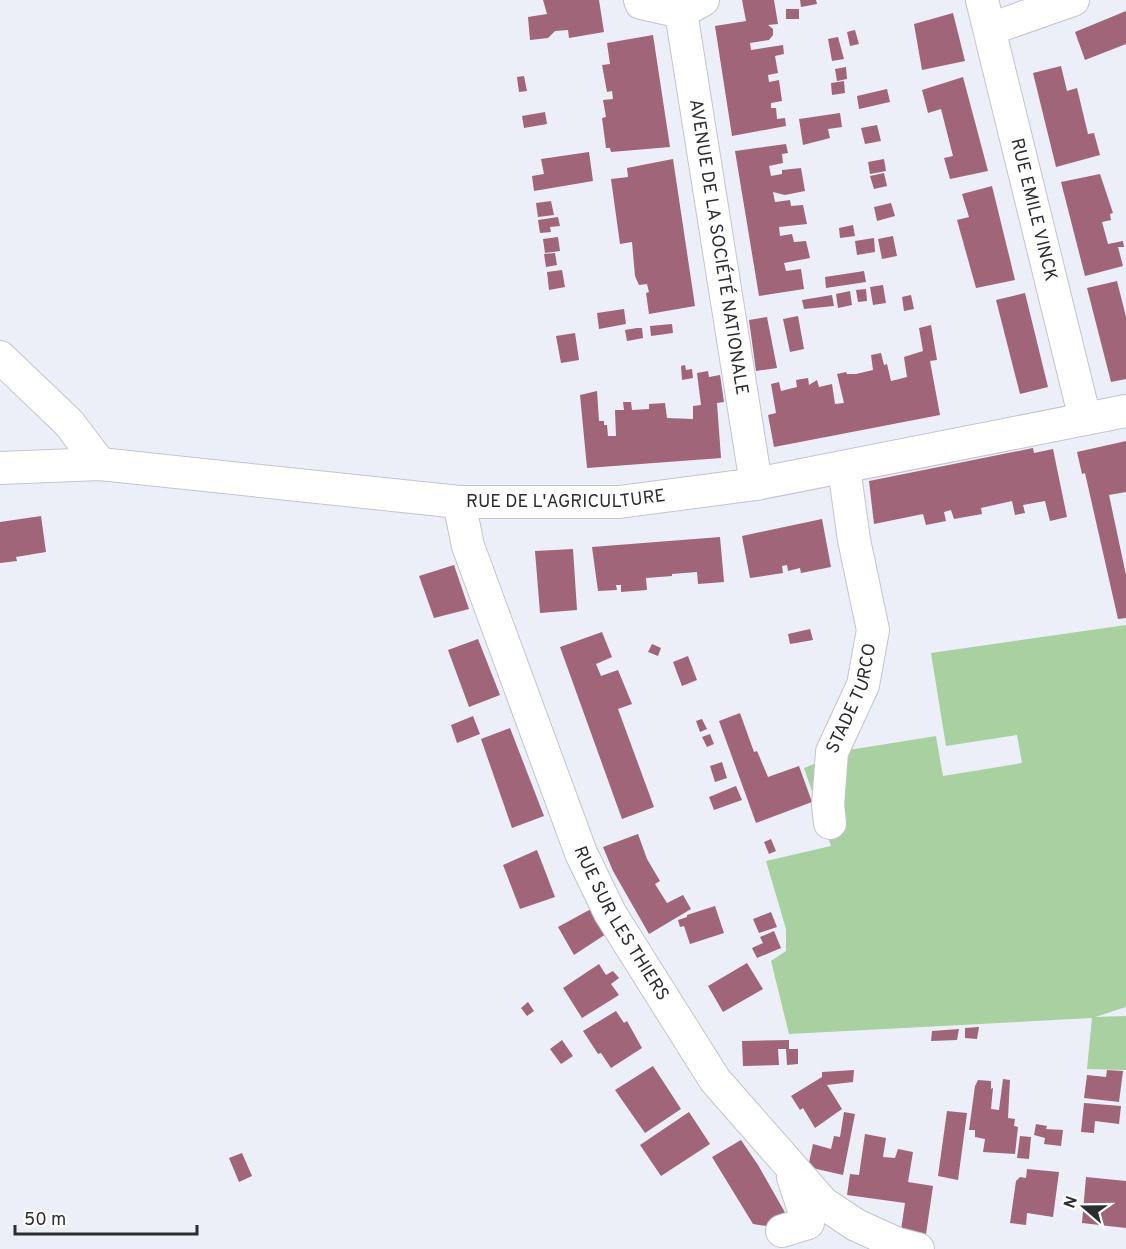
<svg xmlns="http://www.w3.org/2000/svg" width="1126" height="1249" viewBox="0 0 1126 1249" font-family="Overpass,sans-serif">
  <rect width="100%" height="100%" fill="#eceff7"/>
  <path fill="#a8d0a1" d="M1126,625V1007L1095,1017L1126,1016V1070L1087,1069L1092,1018L789,1034L771,961L786,951V929L766,861L831,846L804,768L849,750L936,736L943,776L1022,763L1017,735L946,746L931,653Z"/>
  <path fill="#a06578" d="M543,0H599L604,32L569,38L568,30L555,31L548,38L530,40L528,17L547,14Z
    M742,0H774L778,24L768,25L773,29V35L769,40L750,43L751,50L783,45L784,54L775,56L778,73L768,75L769,82L779,80L782,101L771,103V108H776L777,119L785,118L786,126L732,136L715,26L746,21Z
    M800,0H816L817,4L801,7Z
    M786,9H799V19H786Z
    M1126,11V44L1085,60L1075,32Z
    M953,13L965,61L922,70L914,24Z
    M855,30L859,44L850,46L847,32Z
    M653,35L670,147L611,152L610,148H606L602,118L606,117L603,100L613,99L612,91L607,92L602,65L610,64L607,43Z
    M838,37L844,59L832,61L828,39Z
    M1061,66L1067,91L1077,88L1088,134L1094,133L1100,155L1056,167L1033,73Z
    M846,67L847,79L837,81L835,69Z
    M524,76L527,91L519,92L517,77Z
    M963,77L988,171L950,179L944,158L953,156L941,109L928,113L922,90Z
    M844,81L845,93L832,95L831,83Z
    M887,89L890,102L859,109L857,96Z
    M545,112L547,124L524,128L522,116Z
    M840,113L842,127L828,129L830,138L803,145L799,119Z
    M877,125L881,141L865,144L861,128Z
    M786,144L788,153L782,154L783,163L769,166L771,176L782,174V170L801,168L805,191L785,195L773,192L775,202L790,200L791,206L803,205L807,224L779,227L780,236L792,234L794,242L806,241L810,258L784,263L786,271L801,269L804,289L759,296L735,151Z
    M589,152L593,181L534,191L532,176L544,174L541,159Z
    M673,159L695,306L649,314L646,293L649,292L647,284L639,285L635,276L632,242L620,244L611,179L628,177L627,168Z
    M884,159L886,171L870,174L868,162Z
    M884,173L887,186L874,189L870,176Z
    M1100,174L1113,213L1110,214L1111,220L1102,222L1108,244L1123,241L1124,247H1118L1123,266L1085,276L1061,182Z
    M992,186L1015,280L976,288L957,220L969,217L962,194Z
    M551,201L554,215L538,217L536,203Z
    M891,203L895,216L877,221L874,207Z
    M558,217L560,226L550,227L551,232L540,233L538,220Z
    M853,225L855,236L840,238L839,228Z
    M893,236L897,256L882,259L878,239Z
    M558,237L560,251L545,253L543,239Z
    M874,238L875,252L857,255L855,241Z
    M555,253L557,265L546,267L544,254Z
    M562,270L565,287L549,290L547,272Z
    M864,271L866,282L826,288L825,277Z
    M1117,281L1126,317V379L1111,382L1087,288Z
    M883,285L886,303L873,305L870,287Z
    M866,289L867,301L858,302L856,290Z
    M850,291L852,305L838,308L836,294Z
    M1025,293L1048,387L1020,394L996,300Z
    M832,295L834,306L804,309L802,300Z
    M911,295L914,309L904,311L902,297Z
    M624,309L626,324L599,329L597,313Z
    M798,316L804,349L790,352L783,319Z
    M767,317L777,368L756,371L749,320Z
    M672,324L673,333L651,336L650,326Z
    M931,325L937,360L930,361L940,415L774,447L768,415L776,413L771,384L779,382L781,391L797,387L796,380L808,378L809,385L817,380L819,387L832,384L835,404L844,403L837,374L846,372L847,374H856L873,370L871,355L881,353L884,365L887,364L891,381L907,377L904,357L923,351L919,328Z
    M637,328H642L643,338L627,341L625,330Z
    M575,333L579,360L561,363L556,336Z
    M685,365L686,370L692,369L693,378L682,380L681,366Z
    M708,371L709,377L720,375L724,402L717,403L721,458L587,468L580,395L597,391L599,421H604V425H607L608,436H616L615,410H624L623,402H631L632,410L649,409V404L665,403L667,418L693,419V406L701,405L697,373Z
    M1126,441V492L1109,495L1126,575V618L1118,619L1085,473L1082,474L1077,452Z
    M1033,448L1034,453L1053,449L1067,517L1050,521L1045,501L1023,505L1025,513L1015,515L1012,501L981,508L982,514L954,519L951,510L944,512L946,521L926,525L923,514L874,524L869,481Z
    M41,516L46,552L16,557L17,561L0,563V522Z
    M822,519L831,567L801,573L800,568L788,571L787,565L782,566L783,573L750,578L742,536Z
    M720,537L724,582L698,584L697,572L672,574V576L646,578L647,590L621,592V585H616L617,590L598,591L592,547Z
    M573,549L577,610L540,613L535,551Z
    M454,565L469,609L434,618L419,576Z
    M810,629L813,640L790,644L788,634Z
    M602,632L612,657L596,664L601,676L618,670L632,704L618,709L654,807L622,819L560,647Z
    M478,639L500,695L469,707L448,650Z
    M652,644L661,648L658,656L648,652Z
    M688,656L697,680L682,686L673,662Z
    M740,713L754,752L757,751L768,777L799,766L812,802L756,823L719,721Z
    M473,716L480,734L457,743L451,725Z
    M702,719L707,729L700,732L696,721Z
    M510,728L544,816L512,828L481,739Z
    M710,734L714,744L707,747L702,737Z
    M722,762L727,778L715,782L710,766Z
    M736,786L742,800L714,810L709,797Z
    M638,834L647,859L660,881L655,884L667,903L683,895L691,909L649,934L613,871L603,847Z
    M771,839L776,851L769,854L764,842Z
    M537,850L555,897L520,909L503,865Z
    M715,906L724,933L690,944L684,926L680,927L678,920L687,917V915Z
    M591,909L606,934L574,955L558,927Z
    M771,912L777,927L759,933L753,919Z
    M774,931L781,948L757,958L752,948L763,943L760,937Z
    M747,963L763,989L723,1012L708,986Z
    M599,964L606,975L613,971L619,978L611,984L619,995L582,1018L563,988Z
    M528,1002L534,1011L527,1016L521,1008Z
    M616,1011L624,1023L627,1021L642,1048L611,1068L601,1053L598,1054L583,1031Z
    M979,1027L977,1039L965,1038V1028Z
    M959,1029L957,1040L931,1041L932,1031Z
    M562,1040L573,1056L561,1064L550,1049Z
    M789,1040V1049H798V1064L787,1065L786,1049H778L779,1065L743,1066L742,1041Z
    M653,1066L681,1109L645,1133L615,1090Z
    M854,1070L853,1082L827,1085L842,1109L815,1128L803,1108L800,1110L791,1096L822,1077V1072Z
    M1107,1070L1123,1071L1119,1102L1084,1098L1087,1075L1106,1077Z
    M1003,1079L1010,1080L1008,1118L1015,1119L1014,1126L1018,1127L1015,1154L983,1152L985,1139L975,1137V1130H969L975,1086L978,1080L991,1081V1089L993,1088L991,1109L999,1110Z
    M1084,1103L1121,1106L1119,1124L1095,1121L1094,1133L1081,1132Z
    M947,1111L967,1113L958,1180L938,1176Z
    M689,1112L710,1144L661,1176L640,1145Z
    M844,1112L855,1114L843,1175L808,1167L813,1144L831,1149L834,1136L840,1137Z
    M1036,1124L1047,1126L1046,1129L1063,1130L1061,1146L1044,1144L1045,1138L1034,1135Z
    M865,1134L886,1138L883,1157L895,1158L898,1149L913,1152L908,1182L933,1186L926,1234L901,1230L905,1203L847,1195L850,1174L859,1175Z
    M1020,1136L1031,1137L1029,1159L1017,1158Z
    M741,1140L758,1165L791,1223L773,1227L753,1224L712,1157Z
    M242,1153L252,1176L239,1182L229,1158Z
    M1027,1169L1059,1172L1053,1217L1027,1213L1026,1225L1010,1223L1016,1181L1020,1177L1026,1178Z
    M1086,1177L1126,1181V1228L1082,1223Z"/>
  <g fill="none" stroke-linecap="round" stroke-linejoin="round">
    <g stroke="#c2c5cd" stroke-width="34">
      <g id="minor">
        <path d="M640,0L641,3L681,12L703,0"/>
        <path id="s1" d="M982,0L1085,419"/>
        <path id="s2" d="M681,12L756,484"/>
        <path d="M990,29L1073,0"/>
        <path d="M0,357L69,423L100,464"/>
        <path id="s3" d="M0,468L100,464L459,502H619L756,484L1126,411"/>
        <path id="s4" d="M459,502L468,546L581,853L610,913L715,1080L823,1203L856,1225L898,1244L918,1249"/>
        <path id="s5" d="M830,823L828,805L832,752L863,685L873,630L854,540L844,468"/>
        <path d="M782,1231L808,1223L793,1177"/>
      </g>
    </g>
    <use href="#minor" stroke="#fff" stroke-width="32"/>
  </g>
  <g text-anchor="middle" dominant-baseline="central" stroke-width="6" stroke-linejoin="round" paint-order="stroke">
    <g font-size="18" fill="#2c2d30" stroke="#fff">
      <text stroke="none"><textPath href="#s1" startOffset="216">RUE EMILE VINCK</textPath></text>
      <text stroke="none"><textPath href="#s2" startOffset="238">AVENUE DE LA SOCIÉTÉ NATIONALE</textPath></text>
      <text stroke="none"><textPath href="#s3" startOffset="568">RUE DE L'AGRICULTURE</textPath></text>
      <text stroke="none"><textPath href="#s5" startOffset="129">STADE TURCO</textPath></text>
      <text stroke="none"><textPath href="#s4" startOffset="453">RUE SUR LES THIERS</textPath></text>
    </g>
  </g>
  <g transform="translate(1084 1207) rotate(290)" stroke="#ffffff" stroke-width="4.5" paint-order="stroke">
  <path d="M0-4.5L10 22L0 15L-10 22Z" fill="#2c2d30"/>
  <text y="-9" font-size="16" font-weight="bold" text-anchor="middle" fill="#2c2d30">N</text>
  </g>
  <path d="M15 1225v9h182v-9" fill="none" stroke="#2c2d30" stroke-width="3"/>
  <text x="24" y="1225" font-size="18" fill="#2c2d30" stroke="#ffffff" stroke-width="4.5" paint-order="stroke">50 m</text>
</svg>
